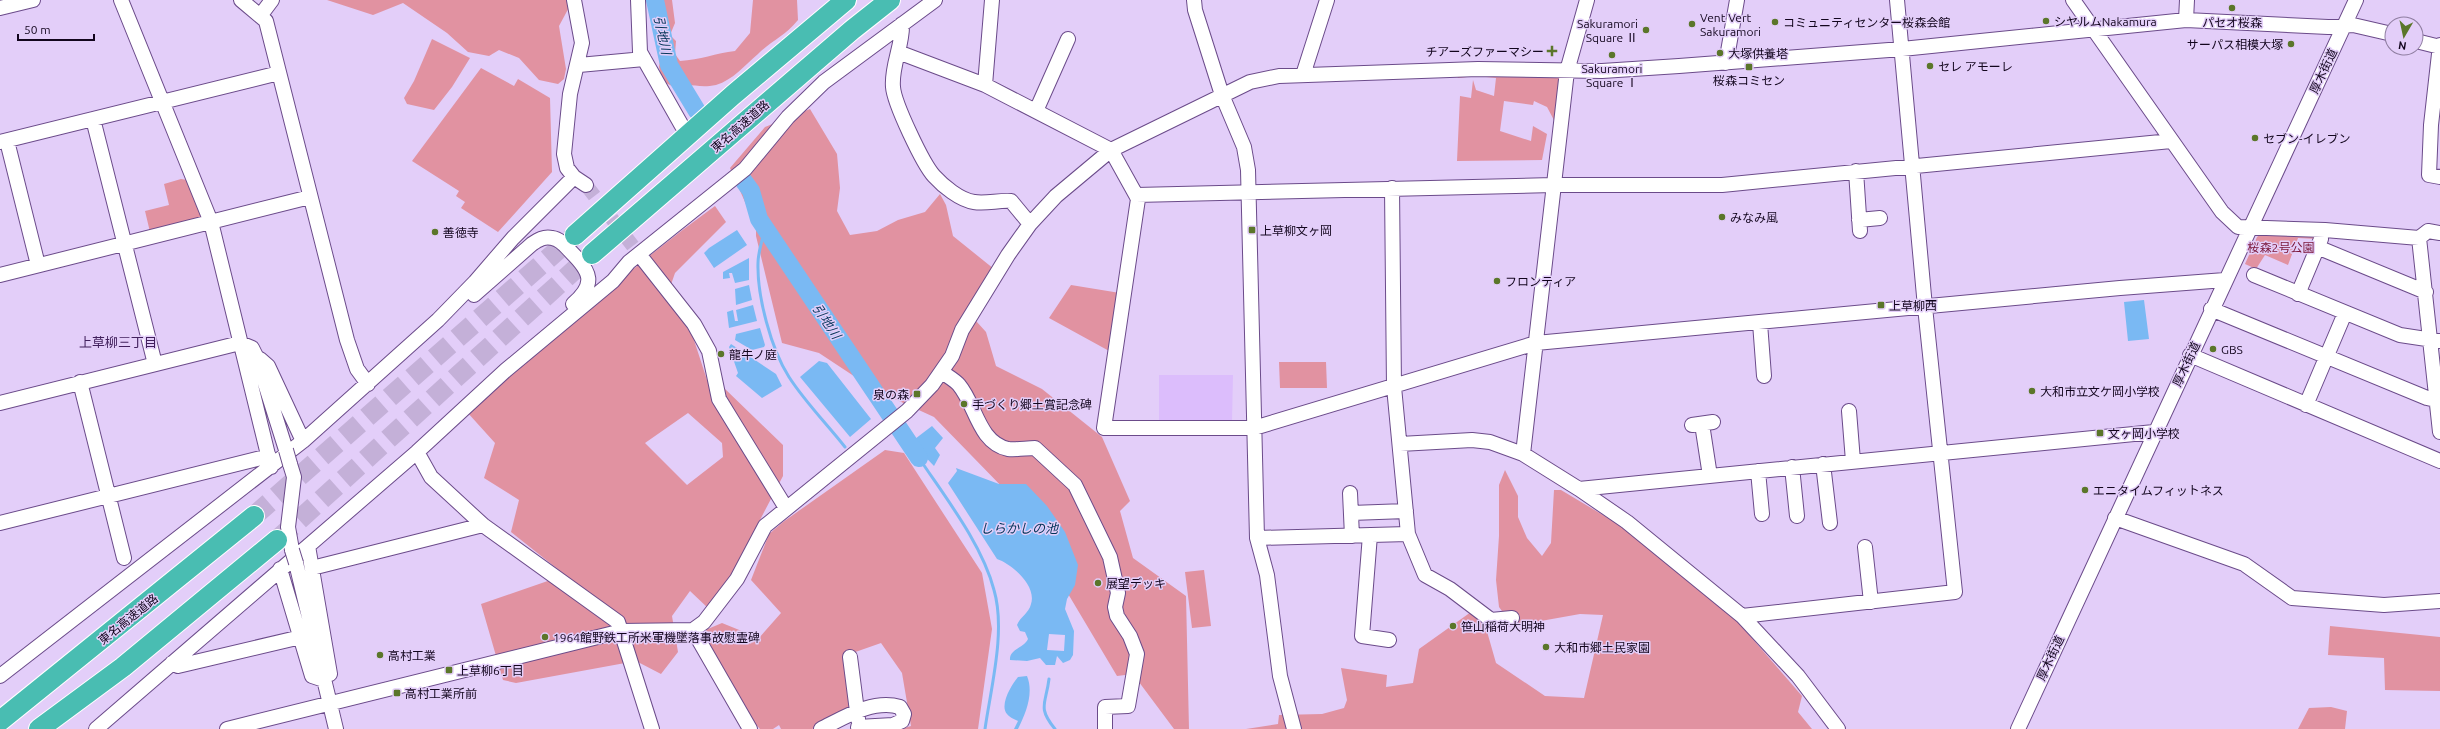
<svg xmlns="http://www.w3.org/2000/svg" width="2440" height="729" viewBox="0 0 2440 729" font-family="Ubuntu,'Noto Sans JP',sans-serif">
  <rect width="100%" height="100%" fill="#e3cef9"/>
  <path fill="#dcbdfc" d="M1159,375H1233L1232,421H1159Z"/>
  <path fill="#e192a1" fill-rule="evenodd" d="M327,0H573L559,26L566,69L564,79L558,84L539,80L519,58L499,50L489,56L468,52L447,33L403,3L373,15Z
    M660,0H672L675,23L670,35L676,41L675,54L680,61C700,60 716,53 735,51L750,33L753,0H797L798,20C784,37 772,40 758,54C745,65 733,80 716,85C698,89 691,82 674,87L662,81L659,67L664,38L659,9Z
    M432,39L470,58L452,87L434,110L407,104L404,98L414,81Z
    M481,68L514,86L518,79L550,98L552,172L498,232L461,208L465,202L456,196L459,191L412,161Z
    M1456,73L1561,75L1555,122L1547,107L1534,101L1533,105L1504,101L1500,131L1531,141L1533,126L1547,134L1542,160L1457,161L1460,96L1471,98L1473,80L1476,90L1494,96L1496,78L1476,76L1458,78Z
    M810,109L837,154L840,188L837,211L850,235L877,231L898,220L925,212L940,194L946,205L953,236L994,269L967,311L986,332L996,366L1042,389L1102,437L1130,501L1120,511L1133,558L1186,596L1189,729H1174L1133,674L1117,676L1008,493L934,417L875,390L819,353L782,343L756,236V227L730,168L765,127Z
    M181,179L188,180L202,219L150,232L145,211L169,205L164,184Z
    M715,206L726,222L675,273L667,296L693,337L707,380L723,387L783,445V476L740,558V567L709,609L690,591L672,616L678,652L661,674L636,661L516,683L503,680L481,604L565,575L511,532L519,500L484,478L495,443L467,412C548,341 628,269 715,206ZM688,413L722,443L723,457L687,485L645,443Z
    M2262,233L2315,236L2317,239L2298,238L2288,265L2265,255L2256,269L2245,264L2257,237Z
    M1071,285L1120,293L1111,352L1049,318Z
    M1279,362H1326L1327,388H1280Z
    M885,450L904,453L982,573L992,629L978,729H900L911,726L902,673L881,643L844,656L855,706L812,729H781L779,725L773,729H760L748,716L703,631L722,623L759,638L781,613L751,580L769,534L783,522Z
    M1505,470L1518,496V517L1527,538L1542,556L1551,543L1554,490H1561L1623,527L1731,614L1802,696L1798,712L1812,729H1246L1278,724L1279,715L1322,714L1344,708L1347,700L1341,668L1387,675L1386,687L1413,683L1419,649L1471,612L1486,610V628L1496,663L1545,696L1584,698L1603,615L1580,614L1513,626L1499,607L1496,580L1499,536V485Z
    M1204,570L1211,626L1192,628L1185,572Z
    M2330,626L2440,637V691L2385,690L2384,658L2328,655Z
    M2331,707L2347,711L2345,729H2298L2309,708Z"/>
  <path fill="#7ab9f3" d="M737,230L747,245L714,268L704,253L709,248Z
    M749,258V280L735,283L732,273H729L730,278L723,279V272Z
    M749,285L752,300L736,305L735,289Z
    M2144,300L2149,339L2128,341L2124,302Z
    M753,305L757,321L729,328L727,312L733,310L735,321H738L736,310Z
    M760,328L765,345L764,347L752,350L735,340L736,334Z
    M731,344L776,374L782,386L762,398L736,376L738,373L729,347Z
    M819,361L827,363L871,419L850,437L800,377Z
    M932,426L943,438L935,448L940,455L934,466L911,442Z
    M956,468L999,484H1026L1047,506L1065,532L1078,565L1075,585L1067,599L1065,609L1074,631L1073,655L1070,660L1063,663L1057,656L1055,665H1046L1040,658L1027,661L1010,660C1009,649 1024,648 1028,639L1025,632L1020,631L1017,625C1020,617 1029,613 1031,604C1037,586 1012,564 997,559L948,483L957,471Z
    M1027,676C1034,693 1026,713 1018,729H1014L1018,721C1014,719 1009,717 1007,714C999,705 1012,684 1018,677Z"/>
  <path fill="#e3cef9" d="M1049,634L1065,635L1064,651L1047,650Z"/>
  <g fill="none" stroke-linecap="round" stroke-linejoin="round">
    <path stroke="#7ab9f3" stroke-width="3" d="M765,227C763,239 758,251 758,263C757,296 771,349 789,377C805,402 827,424 845,447
      M926,453L919,458C945,497 982,544 994,590C1006,631 991,687 985,729
      M1049,679C1046,704 1037,707 1055,729"/>
    <path stroke="#7ab9f3" stroke-width="18" d="M655,0L669,65L697,111
      M743,180L751,191L759,219L919,458"/>
    <path stroke="#c4b0d8" stroke-width="14" stroke-dasharray="14 7" stroke-linecap="butt" d="M586,185L642,258"/>
    <path stroke="#c4b0d8" stroke-width="20" stroke-dasharray="20 10" stroke-linecap="butt" d="M254,516L575,235
      M277,540L592,254"/>
    <g stroke="#6b4b8a" stroke-width="16">
      <path id="minor" d="M121,0L211,222L271,467
        M241,0L266,21L347,340L357,369L368,384
        M574,0L582,43L570,94L564,154L567,168L574,177L586,185
        M638,0L640,52L682,126
        M1194,0L1195,10L1222,95L1244,147L1248,170L1257,538L1267,575L1280,676L1294,729
        M2073,0L2222,212L2238,227L2325,230L2419,238L2428,231L2440,233
        M0,8L33,0
        M260,16L272,0
        M2186,20L2187,0
        M902,24C903,45 891,66 893,87C894,103 923,164 934,176C943,186 960,200 974,202C986,204 999,200 1011,201L1030,224
        M2416,41L2440,47
        M2440,45L2431,125L2429,175L2440,177
        M898,52L985,85L1111,150L1136,195L1553,185H1722L2171,141
        M1726,63L1737,0
        M579,65L644,59
        M1303,75L1327,0
        M985,85L992,0
        M1036,111L1068,39
        M93,119L155,364
        M7,141L38,265
        M0,142L279,73
        M1856,171L1860,231
        M1136,195L1138,199L1104,428H1254L1536,343L2120,288L2225,280
        M1859,220L1880,218
        M2419,238L2440,432
        M2317,247L2426,292
        M642,258L694,324L709,351L719,399L786,508
        M0,275L310,197
        M2254,275L2400,335L2440,341
        M2298,294L2321,239
        M474,295L532,244C538,240 544,236 552,238C561,239 566,247 572,253C591,272 596,284 573,304
        M2211,309L2427,398L2440,401
        M1760,323L1764,376
        M2190,355L2440,461
        M260,359L268,366L303,441
        M942,372C947,376 955,380 959,385C976,405 978,442 1008,449C1016,450 1027,448 1035,448L1075,485L1110,557L1118,593L1115,607L1117,616L1130,636L1137,654L1128,706L1105,707V729
        M80,382L124,558
        M0,403L240,343L252,348L257,358L286,450
        M2306,405L2345,313
        M1849,411L1853,461
        M1702,424L1710,476
        M1692,425L1713,422
        M1400,444L1472,440L1490,442L1523,454L1579,489L1627,522L1742,616L1798,676L1838,729
        M417,452L431,477L483,525L618,622L652,729
        M1523,454L1567,71L1587,0
        M290,464L294,477L288,527L292,550
        M1823,464L1830,523
        M1792,467L1797,516
        M1758,471L1762,514
        M1579,489L2154,432
        M1350,493L1352,536
        M1351,513L1406,511
        M2115,518L2244,564L2292,598L2384,605L2440,601
        M0,523L269,456
        M1408,534L1425,575L1450,589L1491,620L1512,618
        M1370,535L1362,636L1389,640
        M1257,538L1408,534L1394,387L1392,188
        M308,546L330,674
        M1865,547L1871,602
        M296,563L336,729
        M312,568L483,525
        M280,569L312,676L324,680
        M1742,616L1955,592L1925,307L1897,0
        M693,630L750,729
        M850,657L858,719
        M172,663L178,666L301,637
        M0,676L303,441L438,320L475,282L513,238L574,177
        M96,729L417,452L506,370L613,281L629,262L745,169L788,117L824,82L935,0
        M227,729L622,631L693,630L704,622L737,579L765,526L907,411L932,385L952,356L962,330L1008,255L1030,224L1056,196L1111,150L1250,82L1279,76L1478,69L1602,71L1679,66L1902,49L2186,20L2328,27L2353,25L2392,34
        M821,729C845,717 873,699 900,707L904,714L902,721L893,725L858,727
        M2018,729L2356,0"/>
    </g>
    <g stroke="#fff" stroke-width="22">
      <path id="highway" d="M575,235L733,95L846,0
        M592,254L852,30L890,0
        M0,721L254,516
        M39,729L123,667L277,540"/>
    </g>
    <use href="#minor" stroke="#fff" stroke-width="14"/>
    <use href="#highway" stroke="#49bdb2" stroke-width="20"/>
    <g stroke="#6b4b8a" stroke-width="16" stroke-linecap="butt">
      <path id="minor-bridge" d="M286,450L290,464
        M292,550L296,563"/>
    </g>
    <use href="#minor-bridge" stroke="#fff" stroke-width="14"/>
  </g>
  <g fill="#5b762a" stroke="#e3cef9" stroke-width="1.5">
    <circle cx="2232" cy="8" r="4"/>
    <circle cx="2046" cy="21" r="4"/>
    <circle cx="1775" cy="22" r="4"/>
    <circle cx="1692" cy="24" r="4"/>
    <circle cx="1646" cy="30" r="4"/>
    <circle cx="2291" cy="44" r="4"/>
    <path d="M1550 45h4v4h4v4h-4v4h-4v-4h-4v-4h4z"/>
    <circle cx="1720" cy="53" r="4"/>
    <circle cx="1612" cy="55" r="4"/>
    <circle cx="1930" cy="66" r="4"/>
    <rect x="1745" y="63" width="8" height="8" rx="2"/>
    <circle cx="2255" cy="138" r="4"/>
    <circle cx="1722" cy="217" r="4"/>
    <rect x="1248" y="226" width="8" height="8" rx="2"/>
    <circle cx="435" cy="232" r="4"/>
    <circle cx="1497" cy="281" r="4"/>
    <rect x="1877" y="301" width="8" height="8" rx="2"/>
    <circle cx="2213" cy="349" r="4"/>
    <circle cx="721" cy="354" r="4"/>
    <circle cx="2032" cy="391" r="4"/>
    <rect x="913" y="390" width="8" height="8" rx="2"/>
    <circle cx="964" cy="404" r="4"/>
    <rect x="2096" y="429" width="8" height="8" rx="2"/>
    <circle cx="2085" cy="490" r="4"/>
    <circle cx="1098" cy="583" r="4"/>
    <circle cx="1453" cy="626" r="4"/>
    <circle cx="545" cy="637" r="4"/>
    <circle cx="1546" cy="647" r="4"/>
    <circle cx="380" cy="655" r="4"/>
    <rect x="445" y="666" width="8" height="8" rx="2"/>
    <rect x="393" y="689" width="8" height="8" rx="2"/>
  </g>
  <g text-anchor="middle" dominant-baseline="central" stroke-width="3" stroke-linejoin="round" paint-order="stroke">
    <g font-size="12" fill="#12051d" stroke="#e3cef9" text-anchor="start">
      <text x="1700" y="17">Vent Vert<tspan x="1700" dy="14">Sakuramori</tspan></text>
      <text x="2054" y="21">シヤルムNakamura</text>
      <text x="1783" y="22">コミュニティセンター桜森会館</text>
      <text x="2232" y="22" text-anchor="middle">パセオ桜森</text>
      <text x="1638" y="23" text-anchor="end">Sakuramori<tspan x="1638" dy="14">Square Ⅱ</tspan></text>
      <text x="2283" y="44" text-anchor="end">サーパス相模大塚</text>
      <text x="1544" y="51" text-anchor="end">チアーズファーマシー</text>
      <text x="1728" y="53">大塚供養塔</text>
      <text x="1938" y="66">セレ アモーレ</text>
      <text x="1612" y="68" text-anchor="middle">Sakuramori<tspan x="1612" dy="14">Square Ⅰ</tspan></text>
      <text x="1749" y="80" text-anchor="middle">桜森コミセン</text>
      <text x="2263" y="138">セブン-イレブン</text>
      <text x="1730" y="217">みなみ風</text>
      <text x="1260" y="230">上草柳文ヶ岡</text>
      <text x="443" y="232">善徳寺</text>
      <text x="1505" y="281">フロンティア</text>
      <text x="1889" y="305">上草柳西</text>
      <text x="2221" y="349">GBS</text>
      <text x="729" y="354">龍牛ノ庭</text>
      <text x="2040" y="391">大和市立文ケ岡小学校</text>
      <text x="909" y="394" text-anchor="end">泉の森</text>
      <text x="972" y="404">手づくり郷土賞記念碑</text>
      <text x="2108" y="433">文ヶ岡小学校</text>
      <text x="2093" y="490">エニタイムフィットネス</text>
      <text x="1106" y="583">展望デッキ</text>
      <text x="1461" y="626">笹山稲荷大明神</text>
      <text x="553" y="637">1964館野鉄工所米軍機墜落事故慰霊碑</text>
      <text x="1554" y="647">大和市郷土民家園</text>
      <text x="388" y="655">高村工業</text>
      <text x="457" y="670">上草柳6丁目</text>
      <text x="405" y="693">高村工業所前</text>
    </g>
    <g font-size="12" fill="#12051d" stroke="#e3cef9">
      <text transform="translate(2323 71) rotate(-65)">厚木街道</text>
      <text transform="translate(740 126) rotate(-41)">東名高速道路</text>
      <text transform="translate(2186 364) rotate(-65)">厚木街道</text>
      <text transform="translate(128 619) rotate(-39)">東名高速道路</text>
      <text transform="translate(2050 658) rotate(-65)">厚木街道</text>
    </g>
    <g font-size="12" fill="#791437" stroke="#e3cef9">
      <text x="2281" y="247">桜森2号公園</text>
    </g>
    <g font-size="13" font-style="italic" fill="#003357" stroke="#e3cef9">
      <text transform="translate(663 35) rotate(78)">引地川</text>
      <text transform="translate(827 321) rotate(56)">引地川</text>
      <text x="1019" y="528">しらかしの池</text>
    </g>
    <g font-size="13" fill="#41205c" stroke="#e3cef9">
      <text x="118" y="342">上草柳三丁目</text>
    </g>
  </g>
  <g transform="translate(2404 36) rotate(189)"><circle r="19" fill="#e3cef9" stroke="#8f7ea1"/>
  <path d="M0-3L7 15L0 10L-7 15Z" fill="#5b762a"/>
  <text y="-6" font-size="11" font-weight="bold" text-anchor="middle" fill="#12051d">N</text>
  </g>
  <path d="M18 34v6h76v-6" fill="none" stroke="#12051d" stroke-width="2"/>
  <text x="24" y="34" font-size="12" fill="#12051d" stroke="#e3cef9" stroke-width="3" paint-order="stroke">50 m</text>
</svg>
